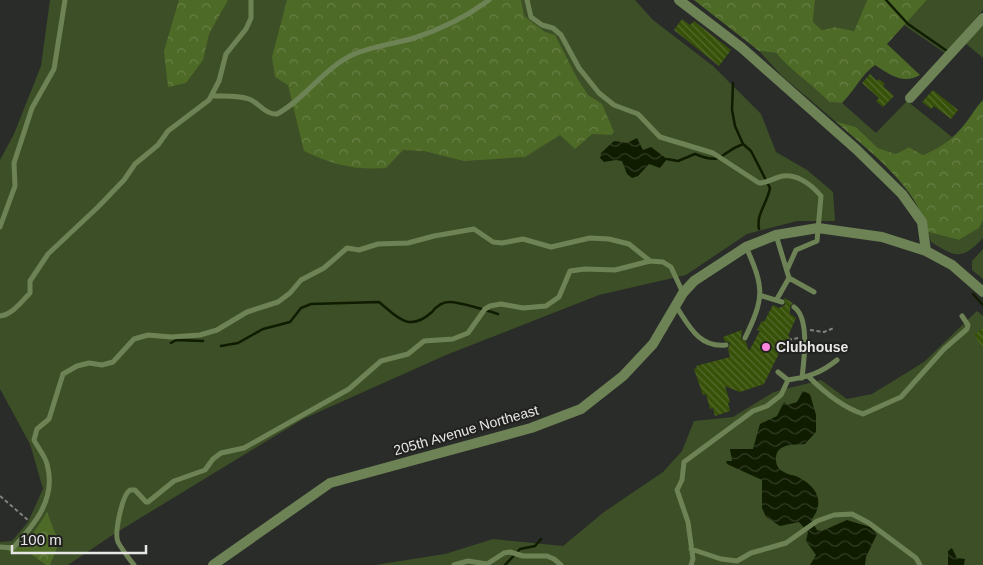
<svg xmlns="http://www.w3.org/2000/svg" width="983" height="565" viewBox="0 0 983 565" font-family="Helvetica,sans-serif">
  <defs>
    <pattern id="forest-crowns" width="20" height="18" patternUnits="userSpaceOnUse" patternTransform="scale(1.25)"><rect width="20" height="18" fill="#4e6a27"/><path d="M2 6a3 3 0 1 1 6 0M12 15a3 3 0 1 1 6 0" fill="none" stroke="#687f46"/></pattern>
    <pattern id="water-waves" width="16" height="10" patternUnits="userSpaceOnUse" patternTransform="scale(1.25)"><rect width="16" height="10" fill="#0f1c00"/><path d="M0 5q4-4 8 0t8 0" fill="none" stroke="#323d25"/></pattern>
    <pattern id="building-back-hatch" width="6" height="6" patternUnits="userSpaceOnUse" patternTransform="scale(1.25)"><rect width="6" height="6" fill="#375109"/><path d="M-1 5l2 2M0 0l6 6M5-1l2 2" fill="none" stroke="#546a2d"/></pattern>
  </defs>
  <rect width="100%" height="100%" fill="#2a2c29"/>
  <path fill="#3d4f26" d="M50,0H635L653,20L713,66L761,114L776,152L807,170L833,192L835,221H797L747,234L686,275L599,295L446,355L303,419L114,534L68,565H0V542L12,541L28,522L43,489L30,444L0,389V160L14,134L41,66Z
    M815,0H867L854,31L835,27L822,30L813,22Z
    M927,0H983V10L945,53L904,25Z
    M983,21V58L964,42Z
    M759,51L776,53C792,72 812,84 829,102L842,103L876,133L907,101L952,137L938,150L923,155L909,147L896,154L878,148L856,127L835,121L782,76Z
    M983,221V238C961,261 956,257 931,242L928,232L959,240L979,228Z
    M983,249V279L972,270V261Z
    M977,311L983,316V565H375L445,554L493,539L563,546L604,512L663,472L682,451L694,421L733,417L774,392L821,380L847,399L872,394L924,362Z"/>
  <path fill="url(#forest-crowns)" d="M179,0H228L209,34L203,60L186,83L168,87L164,51Z
    M287,0H521L524,16L545,32L555,35L577,78L588,95L602,104L614,132L611,135L592,134L575,149L560,135L525,157L464,161L424,151L403,150L386,168C354,170 333,165 304,151L288,85L275,77L272,57Z
    M694,0H815L813,22L822,30L835,27L854,31L867,0H927L887,44L920,75C903,85 889,74 875,65C861,75 855,90 842,103L829,102C812,84 792,72 776,53L759,51Z
    M983,100V221L979,228L959,240L928,232C916,185 871,153 835,121L856,127L878,148L896,154L909,147L923,155C939,149 953,139 964,125C971,117 975,108 983,100Z
    M47,512L59,543L50,565H46L31,554L7,551C27,547 37,528 47,512Z"/>
  <path fill="url(#water-waves)" d="M637,138L643,150L651,147L667,159L660,168L649,164L638,176L632,178L627,174L622,161L616,160L604,162L600,158L601,153L614,141L627,143Z
    M803,391L810,394L816,415V432L805,444C794,445 775,443 776,460C776,465 779,470 784,472C788,475 794,475 798,477C818,487 825,503 811,520L817,530L822,531L847,520L870,527L877,534L866,557L865,565H810L816,555L806,541L808,532L799,522L780,526L766,517L762,508V480L727,464L726,461H732L730,449H753L760,424L777,416L784,402L787,405L797,402Z
    M952,548L957,558L965,559L964,565H948V551Z"/>
  <g fill="none" stroke-linecap="round" stroke-linejoin="round">
    <path stroke="#0f1c00" stroke-width="2.5" d="M886,0L908,24L947,51
      M733,83L732,110L735,126L743,144L751,151L770,188C767,204 756,214 759,229
      M667,159L678,161L695,154C725,166 718,153 743,144
      M973,294L983,305
      M171,343L176,340L203,341
      M221,346L238,343L263,329L290,322L301,308L311,304L379,302C397,317 409,333 432,312C436,307 442,302 449,302C456,301 489,311 498,314
      M505,565L520,549L535,546L541,539"/>
  </g>
  <path fill="url(#building-back-hatch)" d="M682,19L690,25L694,21L731,50L719,66L674,30Z
    M870,74L877,81L879,79L885,84L883,86L894,96L883,107L876,101L879,98L862,83Z
    M933,90L958,110L951,119L934,106L931,109L922,102Z
    M784,298L793,303L790,306V314L796,318L788,336L790,337L786,344L784,343L764,384L740,392L725,386L730,402L728,403L730,411L715,416L713,408L710,409L706,394L703,395L694,369L697,368L696,366L730,357L728,349L730,343L725,341L723,337L742,330L741,339L746,342L749,351L760,331L757,330L762,321L764,322L773,305L779,308L785,305Z
    M983,328V348L974,335Z"/>
  <g fill="none" stroke-linecap="round" stroke-linejoin="round">
    <path stroke="#818280" stroke-width="2" stroke-dasharray="4 2.5" stroke-linecap="butt" d="M810,330L824,332L834,328
      M788,340L798,338
      M0,496L29,521"/>
    <path stroke="#6e8355" stroke-width="5" d="M527,0L531,17L542,25L553,28L561,35L579,68L599,93L614,105L638,114L660,137L713,153L759,183C767,183 772,179 779,177C795,172 811,184 821,196L817,241L796,250L787,270
      M212,96C224,96 238,95 249,99C259,103 266,115 277,114C305,99 323,69 352,55C372,46 394,44 414,38C442,29 466,17 489,0
      M0,227L15,186L14,163L32,108L54,69L65,0
      M776,235L789,278L814,292
      M762,296L782,302
      M777,299L789,278
      M676,306C689,326 699,348 726,345
      M794,307C810,318 804,360 802,378
      M0,316C12,315 22,301 30,293V281L48,254L98,207L124,180L135,164L158,145L168,131L209,100L219,81L226,54L246,29L251,18V0
      M745,338C764,298 765,289 746,247
      M778,372L788,380C808,377 821,373 837,360
      M809,377C825,393 842,407 863,414L901,397L944,349L967,329L968,325L962,316
      M0,547L13,548C34,525 57,499 47,464C45,456 38,448 34,440L37,429L49,419L63,374L77,366L89,363L102,365L113,362L134,339L148,335L171,337L200,335L217,330L247,312L278,302L290,293L301,280L324,268L347,248L359,250L378,244L408,243L434,236L474,229L493,242L502,243L523,239L551,247L590,238L609,239L629,244L650,261L663,262L671,267L683,293
      M691,549L721,559L737,561L751,553L786,543L817,521L834,515L852,514L869,523L916,558L920,565
      M134,565C129,558 122,550 118,542C114,534 122,495 130,490H135L146,502H148L174,481L205,470L213,459L221,453L244,448L349,389L381,361L408,354L424,341L453,339L468,333L485,309L490,306L501,304L523,308L546,306L559,297L570,271L585,269L615,270L650,261
      M454,565L468,561L487,564L504,553L510,552L523,556H547L554,559L561,565
      M691,565L693,559L688,522L677,490L682,480L684,462L753,411L767,406L781,395L788,380"/>
    <path stroke="#6e8355" stroke-width="10" d="M679,0L742,48L856,149L902,194L922,222L926,251
      M910,98L983,18
      M213,565L330,483L531,428L581,409L623,376L653,344L683,293L694,281L746,247L776,235L818,228L882,237L926,251L952,265L983,292"/>
  </g>
  <circle fill="#ff85de" stroke="#21221f" stroke-width="2" cx="766" cy="347" r="5"/>
  <g text-anchor="middle" dominant-baseline="central" stroke-width="4" stroke-linejoin="round" paint-order="stroke">
    <g font-size="14" font-weight="bold" fill="#e6e7e6" stroke="#21221f" text-anchor="start">
      <text x="776" y="347">Clubhouse</text>
    </g>
    <g font-size="14" fill="#e6e7e6" stroke="#21221f">
      <text transform="translate(466 430) rotate(-16)">205th Avenue Northeast</text>
    </g>
  </g>
  <path d="M12 545v8h134v-8" fill="none" stroke="#e6e7e6" stroke-width="2.5"/>
  <text x="20" y="545" font-size="15" fill="#e6e7e6" stroke="#21221f" stroke-width="4" paint-order="stroke">100 m</text>
</svg>
